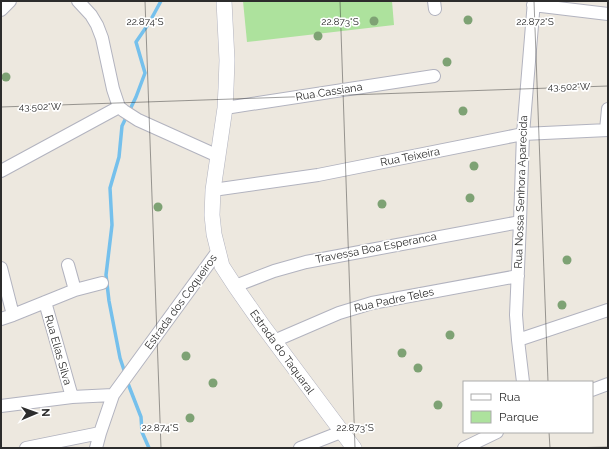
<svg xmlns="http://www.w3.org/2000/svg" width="609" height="449" viewBox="0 0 609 449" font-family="Raleway,sans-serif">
  <rect width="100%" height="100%" fill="#ede8df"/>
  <path fill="#ade29d" d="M243,1H392L394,25L247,42Z"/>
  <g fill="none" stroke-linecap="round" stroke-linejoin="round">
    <path stroke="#75c0ec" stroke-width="3.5" d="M125,373L120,358L109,301L106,275L112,225L110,188L119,157L122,126L136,97L145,73L136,42L149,23L161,1
      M127,381L141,417L142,432L149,448"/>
    <g stroke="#b2b3bf" stroke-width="14">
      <path id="minor" d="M78,1L91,15L97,25L102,38L113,89L119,107L124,111L138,120L218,156
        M434,1L435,9
        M533,5L608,14
        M1,10L10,1
        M225,108L434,76
        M606,130L608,109
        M1,171L119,107
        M213,190L318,175L523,134L608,130
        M68,265L75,290
        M1,268L13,315
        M235,286L274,271L306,262L520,222
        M45,302L72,397
        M1,319L13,315L75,290L102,283
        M518,340L608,310
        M274,341L339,313L372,303L518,276
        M523,382L518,340L516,315L520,222L523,134L534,1
        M592,390L608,384
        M1,406L72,397L113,395
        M26,448L100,433
        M96,448L100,433L113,395L218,251
        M300,448L341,432
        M464,448L497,432"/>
    </g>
    <g stroke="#b2b3bf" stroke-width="16">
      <path id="tertiary" d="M224,1L227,60L226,88L225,108L213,190L212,215L214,234L222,266L235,286L263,326L354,448"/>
    </g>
    <use href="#minor" stroke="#fff" stroke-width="12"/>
    <use href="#tertiary" stroke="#fff" stroke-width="15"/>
  </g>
  <g fill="#7ea274">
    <circle cx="468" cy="20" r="4.5"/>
    <circle cx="374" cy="21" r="4.5"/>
    <circle cx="318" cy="36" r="4.5"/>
    <circle cx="447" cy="62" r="4.5"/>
    <circle cx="6" cy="77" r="4.5"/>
    <circle cx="463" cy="111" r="4.5"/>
    <circle cx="474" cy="166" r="4.5"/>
    <circle cx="470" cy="198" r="4.5"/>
    <circle cx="382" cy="204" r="4.5"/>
    <circle cx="158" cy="207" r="4.5"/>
    <circle cx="567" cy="260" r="4.5"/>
    <circle cx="562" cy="305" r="4.5"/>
    <circle cx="450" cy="335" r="4.5"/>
    <circle cx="402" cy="353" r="4.5"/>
    <circle cx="186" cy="356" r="4.5"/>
    <circle cx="418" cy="368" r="4.5"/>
    <circle cx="213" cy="383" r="4.5"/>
    <circle cx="438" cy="405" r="4.5"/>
    <circle cx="190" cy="418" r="4.5"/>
  </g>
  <path fill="none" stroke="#2c2c2c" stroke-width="1" stroke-opacity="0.45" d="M145,1L161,448M340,1L355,448M534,1L548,382M1,107L608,86M549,432L550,448M565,448L608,447"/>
  <g text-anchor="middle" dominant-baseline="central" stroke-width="3.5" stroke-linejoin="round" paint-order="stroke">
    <g font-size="11" fill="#2c2c2c" stroke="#fff">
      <text transform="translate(329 92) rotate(-9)">Rua Cassiana</text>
      <text transform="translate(410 157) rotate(-11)">Rua Teixeira</text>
      <text transform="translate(521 192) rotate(-88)">Rua Nossa Senhora Aparecida</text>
      <text transform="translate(376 248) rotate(-11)">Travessa Boa Esperanca</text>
      <text transform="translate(394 300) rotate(-12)">Rua Padre Teles</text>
      <text transform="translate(181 302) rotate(-54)">Estrada dos Coqueiros</text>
      <text transform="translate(58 350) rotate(74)">Rua Elias Silva</text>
      <text transform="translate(282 352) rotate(54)">Estrada do Taquaral</text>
    </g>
  </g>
  <g font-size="10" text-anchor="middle" fill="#2c2c2c" stroke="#fff" stroke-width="3.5" stroke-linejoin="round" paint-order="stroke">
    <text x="145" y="25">22.874°S</text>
    <text x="340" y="25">22.873°S</text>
    <text x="535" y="25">22.872°S</text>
    <text x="569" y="90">43.502°W</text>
    <text x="40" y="110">43.502°W</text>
    <text x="160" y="431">22.874°S</text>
    <text x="355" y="431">22.873°S</text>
  </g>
  <rect width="609" height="449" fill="none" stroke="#2c2c2c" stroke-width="4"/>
  <rect x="463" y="381" width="130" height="52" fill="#ffffff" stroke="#ababab"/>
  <rect x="471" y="394" width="20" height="6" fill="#ffffff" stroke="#ababab"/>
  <text x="499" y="401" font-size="12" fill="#2c2c2c">Rua</text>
  <rect x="471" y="411" width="20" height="12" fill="#ade29d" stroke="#ababab"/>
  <text x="499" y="421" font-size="12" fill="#2c2c2c">Parque</text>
  <g transform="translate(36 413) rotate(88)" stroke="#ffffff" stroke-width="3" paint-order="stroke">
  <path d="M0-3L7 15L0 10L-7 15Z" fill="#2c2c2c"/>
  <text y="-6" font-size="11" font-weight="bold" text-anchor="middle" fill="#2c2c2c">N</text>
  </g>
</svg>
